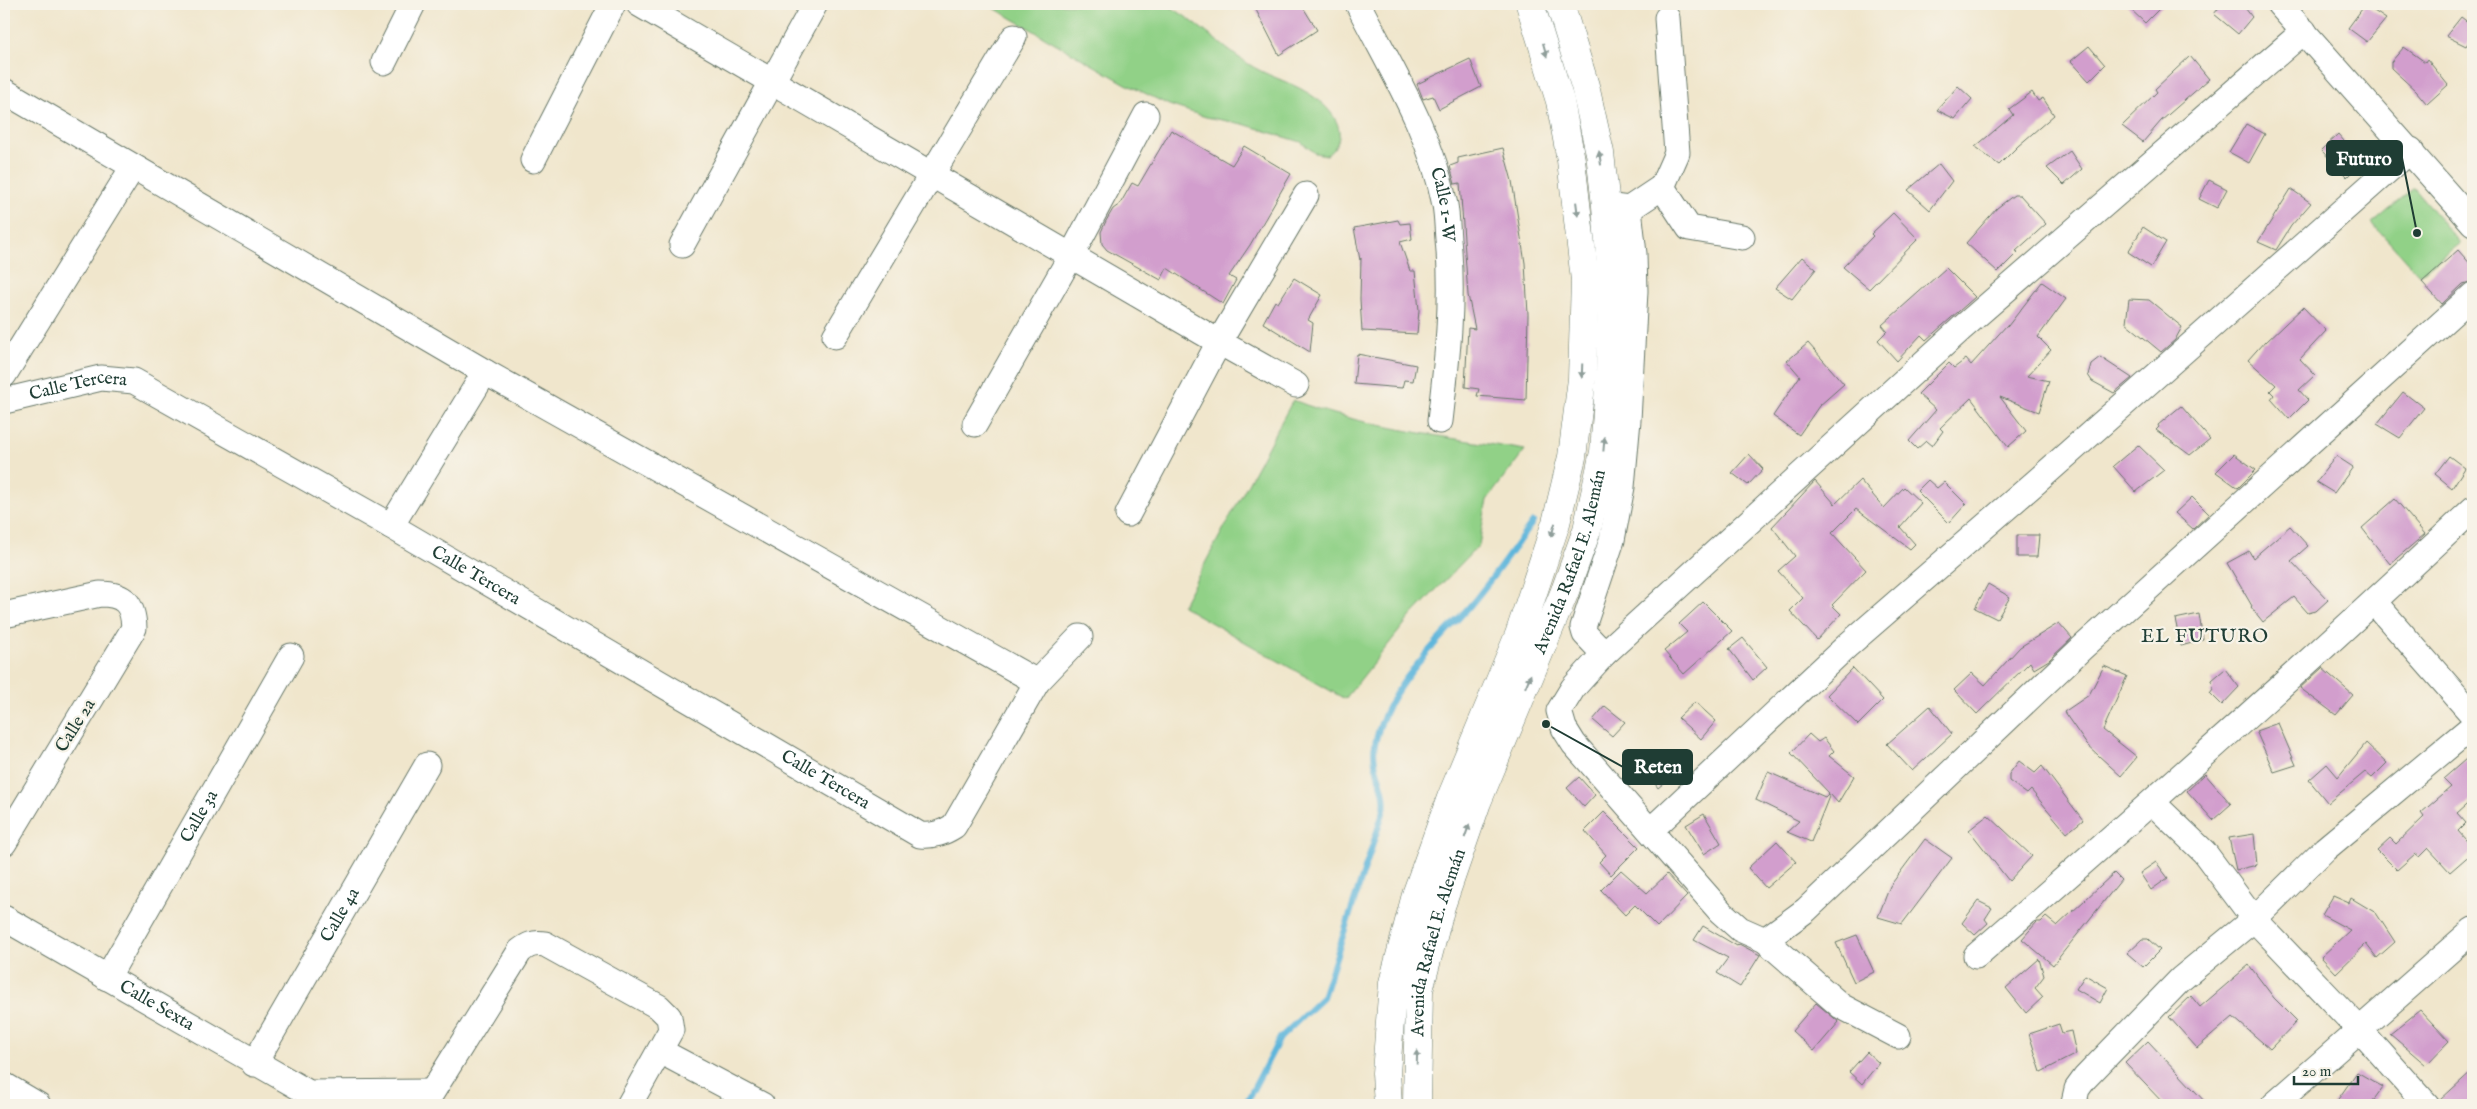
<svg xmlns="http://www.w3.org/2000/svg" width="2477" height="1109" viewBox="0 0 2477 1109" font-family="'IM FELL English',serif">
  <rect width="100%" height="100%" fill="#f7f3e8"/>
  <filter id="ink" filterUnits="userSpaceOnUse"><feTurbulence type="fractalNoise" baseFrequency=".02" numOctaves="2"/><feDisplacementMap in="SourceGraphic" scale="10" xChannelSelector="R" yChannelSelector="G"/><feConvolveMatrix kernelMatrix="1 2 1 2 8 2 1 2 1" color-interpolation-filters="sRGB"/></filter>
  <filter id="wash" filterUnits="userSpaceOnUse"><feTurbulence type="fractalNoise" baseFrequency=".0096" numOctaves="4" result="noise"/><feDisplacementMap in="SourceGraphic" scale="20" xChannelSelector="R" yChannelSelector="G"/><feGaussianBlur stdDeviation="1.12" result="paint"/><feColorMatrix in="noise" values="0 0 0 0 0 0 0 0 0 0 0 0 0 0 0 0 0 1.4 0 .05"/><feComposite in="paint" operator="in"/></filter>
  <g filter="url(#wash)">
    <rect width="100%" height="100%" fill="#f0e6cc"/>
    <path fill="#91d187" stroke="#58875e" d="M987,4L1167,5C1196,21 1219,45 1247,63C1266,76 1289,81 1308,93C1331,107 1354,134 1327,155L1315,153L1301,142L1243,124L1206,117L1169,105L1126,84Z
      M2414,188L2460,243L2419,275L2372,223Z
      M1293,400C1363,428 1450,437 1525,450L1487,500L1479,545L1411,616L1345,699L1182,606Z"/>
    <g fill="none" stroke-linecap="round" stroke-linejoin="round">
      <path stroke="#5eb6db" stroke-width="6" d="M1245,1105L1280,1038L1323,997L1384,810C1388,787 1370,768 1375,744C1386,689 1433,647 1469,607C1492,580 1512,550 1533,522"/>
    </g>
    <g id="blocks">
      <path fill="#d29ecd" d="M1253,4H1301L1317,30L1279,55Z
        M2125,4H2164L2145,23Z
        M2222,4H2242L2252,17L2238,34L2214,14Z
        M2365,5L2386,19L2367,42L2348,28Z
        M2461,17L2473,26V35L2466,46L2446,36Z
        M2089,46L2105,65L2089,81L2071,61Z
        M2404,47L2425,62L2427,59L2448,85L2427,104L2416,91L2391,68V62Z
        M2190,56L2209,79L2161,121L2143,142L2122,126L2157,92L2155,89Z
        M1470,59L1481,87L1439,109L1433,96L1423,99L1417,84Z
        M1958,86L1972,99L1955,119L1937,110Z
        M2032,92L2038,101L2043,98L2054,115L2018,146L1999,165L1975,147L2013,115L2009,109Z
        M2246,124L2265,134L2249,163L2229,152Z
        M1171,130L1232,165L1244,146L1291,174L1250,245L1229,276L1236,280L1223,304L1167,268L1161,280L1107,250L1102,244L1101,232L1106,221L1113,209L1120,204L1132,183L1138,186Z
        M2338,134L2362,162L2347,177L2321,150Z
        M1503,148L1512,181L1525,263L1528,314L1526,400L1477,396L1479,389L1465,387L1468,328L1475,329L1468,295L1460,183L1455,184L1450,166L1458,163V158Z
        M2070,151L2082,169L2064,185L2047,168Z
        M1939,164L1952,181L1930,210L1908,190Z
        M2209,180L2227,189L2217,208L2199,199Z
        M2291,189L2311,203L2291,226L2276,250L2258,242Z
        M2014,195H2020L2046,224L2016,251L2018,252L1998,272L1966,243L1997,208Z
        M1893,213L1918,239L1869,289L1843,267L1873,236L1871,234Z
        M1398,220L1400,224L1410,223L1412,239L1400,242L1410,271H1415L1419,310L1417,334L1362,331L1360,299L1361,258L1360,260L1354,228Z
        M2143,227L2166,242L2151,267L2128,252Z
        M2458,250L2473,267V281L2463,284L2442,304L2422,282Z
        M1802,257L1816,269L1792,299L1775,288Z
        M1946,268L1975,297L1926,340L1921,335L1897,361L1878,340L1887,331L1882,325Z
        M1294,278L1322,295L1308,320L1313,323L1310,352L1263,323L1275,301L1278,303Z
        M2042,282L2066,299L2038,337L2051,350L2027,376L2049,381L2039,412L2000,397L2026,431L2008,447L1971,398L1940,428L1943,431L1932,446L1926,441L1917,449L1909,441L1936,410L1918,394L1949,363L1954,368L1966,359L1971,365L2007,325L2008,326Z
        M2129,299L2149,300L2182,327L2175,340L2161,352L2126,323Z
        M2303,307L2326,331L2300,359L2315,375L2299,390L2308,400L2289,419L2271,399L2274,395L2270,391L2276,385L2248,360L2265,341L2266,342Z
        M1808,343L1844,384L1819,406L1799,435L1773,416L1800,376L1787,361Z
        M1357,354L1416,365L1413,381L1404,380L1402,388L1354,384Z
        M2100,357L2132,378L2114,393L2092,381L2088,375L2091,364Z
        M2403,392L2424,408L2400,438L2377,424Z
        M2181,406L2210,439L2190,455L2156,430L2159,427L2158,425Z
        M2138,445L2164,470L2136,492L2113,466Z
        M1749,454L1763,469L1748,485L1732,473Z
        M2234,454L2256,470L2238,488L2216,472Z
        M2336,456L2353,467L2334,493L2316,482Z
        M2449,456L2465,468L2452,488L2435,474Z
        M1860,480L1884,508L1904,487L1921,503L1900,527L1915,544L1910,549L1856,509L1832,533L1866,570L1832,605L1841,614L1817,640L1790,611L1803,598L1778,571L1795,556L1772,527L1815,481L1835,504Z
        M1928,480L1937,488L1944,482L1966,504L1949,523L1917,491Z
        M2192,497L2209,514L2193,529L2175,513Z
        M2395,499L2425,534L2390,564L2362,528Z
        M2290,526L2308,546L2291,561L2328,600L2316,611L2308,613L2294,597L2263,622L2251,607L2252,606L2227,563L2249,551L2253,558Z
        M2017,535H2039L2037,557H2017Z
        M1988,584L2010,597L1997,619L1975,608Z
        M1703,602L1732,631L1684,674L1664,651L1687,632L1679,624Z
        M2199,614L2203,640L2181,646L2175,619Z
        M2059,623L2072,638L2049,660L2034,669L2030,662L1977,714L1954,690L1972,673L1985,685L2020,647Z
        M1743,638L1767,667L1753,680L1729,649Z
        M2104,666L2127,676L2103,730L2137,757L2121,776L2087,745L2064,712L2089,695Z
        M1853,668L1883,700L1858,725L1827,695Z
        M2322,668L2353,695L2336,715L2300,688Z
        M2225,669L2239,687L2222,705L2210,693L2213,689L2212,680Z
        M1695,702L1716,721L1701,739L1678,718Z
        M1605,706L1625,722L1612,736L1593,720Z
        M1930,706L1952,734L1912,771L1887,744Z
        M2278,723L2296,765L2274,772L2256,731Z
        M1809,734L1818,742L1824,738L1834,751L1829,756L1854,776L1838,803L1830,794L1811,842L1787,832L1799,821L1756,800L1768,772L1825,797L1829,793L1791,753Z
        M2366,743L2387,763L2372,778L2365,772L2328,803L2309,780L2327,764L2338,777Z
        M2473,753V799L2457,813L2466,823L2458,831L2473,848V852L2450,872L2428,848L2419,857L2415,854L2397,870L2377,850L2390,838L2396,844L2424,817L2421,813L2451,787L2443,779Z
        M1663,757L1675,774L1658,788L1646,771Z
        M2019,761L2035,773L2042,766L2083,820L2067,833L2031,790L2027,794L2009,781V774Z
        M2205,774L2231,804L2213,820L2187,791Z
        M1579,777L1595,795L1584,807L1567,788Z
        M1604,812L1639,847L1611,875L1599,862L1606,855L1585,831Z
        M1704,814L1721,843L1704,854L1686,825Z
        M1988,815L2032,856L2009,881L1969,830Z
        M2254,834L2257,865L2236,870L2229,838Z
        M1925,839L1952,858L1902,924L1878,917L1890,886Z
        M1777,841L1796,862L1766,888L1748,868Z
        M2156,862L2168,878L2151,890L2140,873Z
        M1621,870L1647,893L1667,874L1687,896L1657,927L1635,905L1625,915L1601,890Z
        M2114,873L2121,880L2053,965L2022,939L2037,922H2041L2046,917L2057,926Z
        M2333,896L2349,903L2351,898L2376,913L2395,942L2377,958L2366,944L2336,973L2321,957L2350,930L2322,915Z
        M1978,901L1992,908L1985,919L1988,923L1975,935L1962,923Z
        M1703,926L1737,946L1739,944L1760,955L1740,987L1717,973L1728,958L1694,940Z
        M1857,935L1874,972L1854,982L1836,943Z
        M2142,939H2148L2160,950L2143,967L2127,953Z
        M2039,959L2044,976L2035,988L2043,997L2026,1013L2006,988Z
        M2249,965L2274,998L2297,1021L2270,1049L2233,1017L2197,1048L2169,1017L2191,996L2200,1007Z
        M2085,975L2108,988L2100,1003L2076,989Z
        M1816,1003L1839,1022L1814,1051L1792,1031Z
        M2420,1010L2449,1041L2426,1065L2390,1034Z
        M2059,1024L2062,1033L2071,1031L2076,1054L2041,1072L2029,1034Z
        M2148,1041L2208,1105H2165L2125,1063Z
        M1867,1052L1879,1063L1862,1084L1849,1072Z
        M2473,1070V1105H2441L2440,1100Z
        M2357,1072L2383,1087L2370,1105H2334Z"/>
    </g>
  </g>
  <g filter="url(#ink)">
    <use href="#blocks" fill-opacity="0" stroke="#687869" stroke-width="1"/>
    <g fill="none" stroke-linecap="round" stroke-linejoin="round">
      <g stroke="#687869" stroke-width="27">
        <g id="minor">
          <path d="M639,4L1219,342L1296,385"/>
          <path id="s1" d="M1358,4C1391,69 1431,132 1445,205C1447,216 1447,228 1448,239C1454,302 1447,360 1440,421"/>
          <path d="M2279,4L2473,223"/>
          <path d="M384,62L413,4"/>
          <path d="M4,91L485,372L1037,682"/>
          <path d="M533,160L613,4"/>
          <path d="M1662,187L1689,228L1742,237"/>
          <path d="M1613,207L1629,209L1662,187L1677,153L1667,18"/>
          <path d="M682,245L815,4"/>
          <path d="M835,336L1014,37"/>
          <path d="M4,375L133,167"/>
          <path id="s2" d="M4,401L101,378L134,381L391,526L920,835C934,836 943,833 954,826L1037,682L1080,637"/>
          <path d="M975,424L1071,256L1146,115"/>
          <path d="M1128,514L1219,342L1306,195"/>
          <path d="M391,526L485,372"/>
          <path d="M2374,602L2473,715"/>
          <path d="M4,615L100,594C125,594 133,604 134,628L4,843"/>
          <path d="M1604,654L1585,634L1583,627L1612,540L1622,487L1628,420L1635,291L1634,254L1629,209"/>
          <path d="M2153,803L2204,852L2254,919L2360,1030L2427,1105"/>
          <path d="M1651,830L1848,645L2036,482L2411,150"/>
          <path id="s3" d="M4,918L309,1093L431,1092"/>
          <path d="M1765,940L1806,910L2082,648L2473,295"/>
          <path d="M1976,956C2144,810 2311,662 2473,509"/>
          <path id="s4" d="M107,978L291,656"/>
          <path d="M1898,1036L1841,1006L1765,940L1740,929L1721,912L1574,744L1564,728L1559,711L1573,688L1604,654L1962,328L2304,31"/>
          <path d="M660,1051L762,1105"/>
          <path id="s5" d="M254,1064L427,765"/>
          <path d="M4,1085L38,1105"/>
          <path d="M424,1105L520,951C528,945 534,942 545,944L659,1007L669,1017L671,1030L629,1105"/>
          <path d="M2077,1105L2074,1102L2077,1089L2085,1078L2181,979L2254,919L2325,849L2473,726"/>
          <path d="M2274,1105L2473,930"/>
        </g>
      </g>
      <g stroke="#687869" stroke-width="29">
        <g id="secondary">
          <path d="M1388,1105L1386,1073L1393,983L1416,895L1451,798L1519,635L1556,523L1572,457L1582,379L1585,280L1571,160L1560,101L1530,4"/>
          <path id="s6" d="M1417,1105L1419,990L1441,906L1477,802L1565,591L1587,530L1604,452L1610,372L1612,280L1606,206L1600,153L1585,86L1560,4"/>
        </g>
      </g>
      <use href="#minor" stroke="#fff" stroke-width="25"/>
      <use href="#secondary" stroke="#fff" stroke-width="28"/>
    </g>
    <defs><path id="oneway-solid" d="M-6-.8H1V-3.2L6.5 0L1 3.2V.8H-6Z" transform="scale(1.25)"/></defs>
    <g fill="#8f9e9a">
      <use href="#oneway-solid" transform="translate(1545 50) rotate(74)"/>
      <use href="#oneway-solid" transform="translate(1600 158) rotate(-98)"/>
      <use href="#oneway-solid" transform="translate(1577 209) rotate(83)"/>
      <use href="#oneway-solid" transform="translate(1582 371) rotate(92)"/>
      <use href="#oneway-solid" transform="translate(1604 444) rotate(-85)"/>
      <use href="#oneway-solid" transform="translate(1553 530) rotate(107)"/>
      <use href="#oneway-solid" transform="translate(1528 681) rotate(-67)"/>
      <use href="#oneway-solid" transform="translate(1467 831) rotate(-71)"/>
      <use href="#oneway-solid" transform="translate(1417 1057) rotate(-88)"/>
    </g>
  </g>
  <g text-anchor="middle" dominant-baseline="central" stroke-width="4.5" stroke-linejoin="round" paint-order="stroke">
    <g font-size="18" fill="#1f3d34" stroke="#f7f3e8">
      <text stroke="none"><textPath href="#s1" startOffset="219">Calle 1-W</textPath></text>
      <text stroke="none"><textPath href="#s2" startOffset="76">Calle Tercera</textPath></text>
      <text stroke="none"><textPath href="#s6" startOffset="570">Avenida Rafael E. Alemán</textPath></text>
      <text stroke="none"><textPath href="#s2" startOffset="526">Calle Tercera</textPath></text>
      <text transform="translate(76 726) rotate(-58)">Calle 2a</text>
      <text stroke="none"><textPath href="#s2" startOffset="931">Calle Tercera</textPath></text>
      <text stroke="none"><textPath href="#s4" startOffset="186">Calle 3a</textPath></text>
      <text stroke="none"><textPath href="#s5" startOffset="172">Calle 4a</textPath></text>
      <text stroke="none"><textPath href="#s6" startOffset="165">Avenida Rafael E. Alemán</textPath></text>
      <text stroke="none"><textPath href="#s3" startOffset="176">Calle Sexta</textPath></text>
    </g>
    <g font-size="19" letter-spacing="1" fill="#1f3d34" stroke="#f7f3e8">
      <text x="2205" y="637">EL FUTURO</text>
    </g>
  </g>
  <path fill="none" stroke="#1f3d34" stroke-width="2" d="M2417 233L2402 158M1546 724L1623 767"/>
  <g fill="#1f3d34" stroke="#f7f3e8" stroke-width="2">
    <circle cx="2417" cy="233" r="5"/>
    <circle cx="1546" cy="724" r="5"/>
  </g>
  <g fill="#1f3d34" stroke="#1f3d34" stroke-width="2">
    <rect x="2327" y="141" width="75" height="34" rx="5"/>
    <rect x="1623" y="750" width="69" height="34" rx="5"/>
  </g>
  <g font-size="19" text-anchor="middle" font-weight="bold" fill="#fff">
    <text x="2364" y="165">Futuro</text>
    <text x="1658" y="773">Reten</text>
  </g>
  <rect width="2477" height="1109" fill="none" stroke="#f7f3e8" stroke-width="20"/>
  <path d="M2294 1076v8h64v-8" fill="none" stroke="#1f3d34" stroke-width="2.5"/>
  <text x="2302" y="1076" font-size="15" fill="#1f3d34" stroke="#f7f3e8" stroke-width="4" paint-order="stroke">20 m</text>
</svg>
